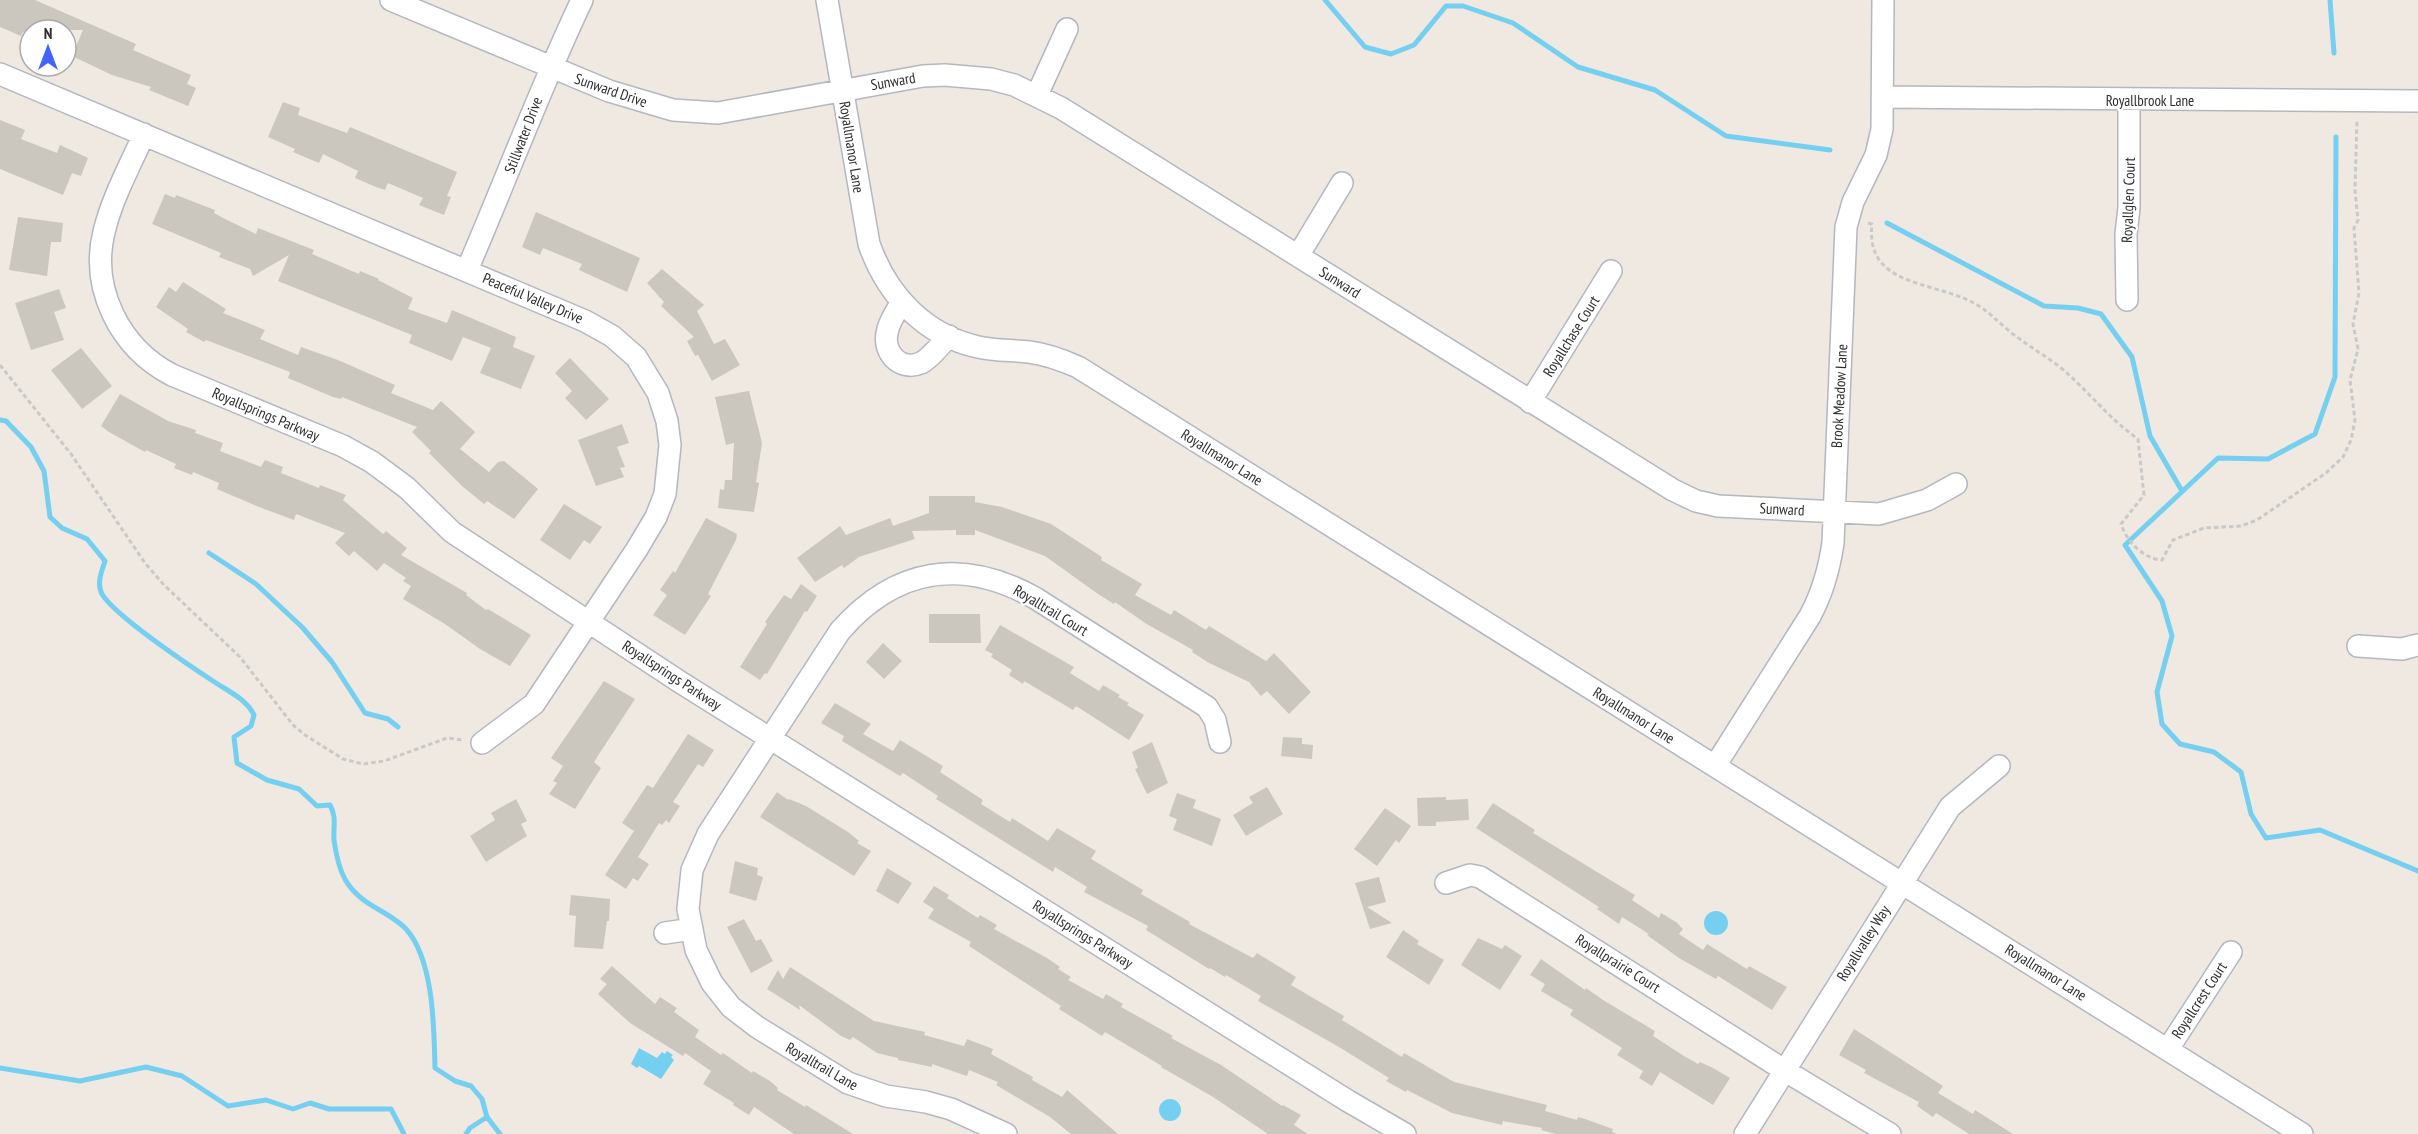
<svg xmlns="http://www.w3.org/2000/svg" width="2418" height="1134" viewBox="0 0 2418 1134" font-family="'PT Sans Narrow',sans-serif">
  <rect width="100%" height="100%" fill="#efe9e1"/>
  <path fill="#75cff0" d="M1704 923a12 12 0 1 1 24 0a12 12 0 1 1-24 0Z
    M639,1048L657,1058L662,1052L665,1054L667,1051L673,1055L671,1057L674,1060L661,1079L639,1066L637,1068L631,1064Z
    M1159 1110a11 11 0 1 1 22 0a11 11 0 1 1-22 0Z"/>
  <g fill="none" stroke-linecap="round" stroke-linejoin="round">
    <path stroke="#75cff0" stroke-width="5" d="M1325,0L1365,47L1391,54L1414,45L1446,6H1463L1513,23L1578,67L1655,90L1726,136L1830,150
      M2330,0L2334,53
      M2336,137L2335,377L2315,434L2268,459L2218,458L2125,545L2162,601L2172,636L2157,692L2162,724L2180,744L2214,752L2241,772L2251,814L2266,838L2320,830L2418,871
      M1887,223L2044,306L2078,308L2101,314L2132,357L2150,436L2182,491
      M0,420L6,421L31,447L44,471L50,517L62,528L87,539L105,561C102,571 97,581 101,592C110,613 193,668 216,683C230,692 247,700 254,715L251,726L234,737L237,763L267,780L299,789L317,806L330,805C337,818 333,826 334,840C336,854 340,873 348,884C364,907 389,911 406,929C434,960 434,1029 435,1068L455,1081L471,1086L482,1099L487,1117L500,1134
      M209,553L256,584L302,627L332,662L365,713L388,719L398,727
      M0,1068L80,1081L146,1067L182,1076L228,1106L266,1100L293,1109L310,1103L329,1109H391L404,1134
      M466,1134L470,1128L487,1117"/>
  </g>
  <path fill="#cbc7bf" d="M0,0H35L136,44L133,50L191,75L187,84L196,88L188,106L149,90L151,87L112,75L72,56L83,30H30V35L23,32L21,36L0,27Z
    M283,102L300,108L298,115L347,133L350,127L457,172L447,196L451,197L444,215L419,205L423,198L388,183L385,190L376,187L355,178L358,171L323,154L319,163L293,152L295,149L268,137Z
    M0,120L25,130L21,139L57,153L60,145L88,158L81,176L72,173L63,195L0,169Z
    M165,194L175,198L176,195L215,210L214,213L225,219L256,234L258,228L314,250L312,254L359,274L360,271L379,279L378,280L413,298L408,309L447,323L452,310L516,337L513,347L535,356L521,389L480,373L491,348L463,337L452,361L409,343L412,335L278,281L289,255L253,276L250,269L219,257L221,253L152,224Z
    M536,212L640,258L627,292L579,270L582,264L543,248L540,255L522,247Z
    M18,217L63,223L61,242H51L47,276L9,270Z
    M662,269L704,305L697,311L714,344L725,339L740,365L712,381L698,355L695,356L687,341L694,337L661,306L664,302L647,283Z
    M183,282L226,309L223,313L265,330L260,339L298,355L301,347L338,360L395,385L391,393L433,410L441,401L475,432L460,449L489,472L498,462L504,461L538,489L514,519L487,501L484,504L462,486L429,453L431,451L412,432L417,427L342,397L341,399L333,397L288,378L290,372L206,340L204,342L186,332L188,329L156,307L169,287L176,292Z
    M59,289L66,308L54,312L64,340L31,350L15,303Z
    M81,348L112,386L82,409L51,370Z
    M570,358L609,399L586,420L565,398L572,391L555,373Z
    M749,391L762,443L756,482L759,483L754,512L718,508L720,489L724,490L725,480H732L734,443L726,445L715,397Z
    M120,394L168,421L196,430L195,433L223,443L220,451L261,467L265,460L283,467L281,473L319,488L320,485L346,495L343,500L383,534L386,531L407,548L401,555L467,593L466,595L486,610L488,609L531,635L510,666L480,649L445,624L403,599L411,586L403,581L406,578L384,563L377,571L354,551L349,556L335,543L345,533L296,514L294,520L259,507L217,489L219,483L193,472L192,475L174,468L176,464L146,450L145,452L109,432L101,426Z
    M622,424L629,443L617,447L625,467L620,468L624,477L596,486L578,440Z
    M929,496H975V502L1002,507L1051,524L1102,557L1101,560L1142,584L1135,595L1171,615L1174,610L1206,630L1209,626L1266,661L1274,653L1311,692L1289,714L1267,691L1261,696L1249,682L1209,663L1192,652L1193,650L1145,623L1115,602L1114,604L1098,594L1045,556L975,530V535H956V530L912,531L915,539L859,557L844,568L842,565L815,582L797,558L840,526L846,535L890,518L893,526L929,513Z
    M564,504L602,527L590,544L584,540L570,560L540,540Z
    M706,518L737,534L736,540L708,594L711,596L685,635L653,615L667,595L660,590L673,571L675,573Z
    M801,584L817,596L807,612L805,611L767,674L765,673L760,680L740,667L767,624L765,622L784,595L791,599Z
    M929,614H980L981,643H929Z
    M1000,625L1074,667L1070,673L1099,691L1103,685L1120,695L1118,697L1129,703L1127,705L1144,715L1129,740L1076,706L1073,710L1024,681L1023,684L1009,675L1012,670L991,657L993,654L985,650Z
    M883,643L902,661L884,679L866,662Z
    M604,681L635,699L594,762L601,768L575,809L549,794L557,783L553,781L563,766L551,758Z
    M835,703L871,724L863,734L893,751L900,740L943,766L940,772L983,800L981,804L1010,822L1012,818L1048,841L1057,828L1096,851L1091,859L1143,890L1141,894L1190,922L1189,924L1253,958L1257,953L1296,977L1291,985L1344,1016L1342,1020L1402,1057L1404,1053L1454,1082L1547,1105L1545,1111L1577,1120L1578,1117L1585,1119L1613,1129L1612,1132L1617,1134H1556L1541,1130L1542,1128L1503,1121L1502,1125L1452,1113L1407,1090L1406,1092L1386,1081L1389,1078L1339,1047L1258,1001L1261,996L1226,975L1225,977L1210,968L1209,969L1146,930L1148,926L1084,892L1087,887L1055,867L1053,872L936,799L938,796L903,773L900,776L842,741L844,736L821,723Z
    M688,734L714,750L703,767L698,764L673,802L680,806L669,823L666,820L662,825L659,823L638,857L649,864L638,881L633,878L626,889L605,875L634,831L622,823L647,785L653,788Z
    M1283,737L1302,738V744L1313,745L1312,759L1281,756Z
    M1152,742L1168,783L1147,794L1135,769L1138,768L1132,752Z
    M1267,787L1283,814L1246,836L1233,815L1253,803L1249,797Z
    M777,792L788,800L789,799L806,806L848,832L859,841L857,843L871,851L854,876L760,817Z
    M1177,793L1196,800L1193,808L1221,819L1212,846L1173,830L1177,819L1169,816Z
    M1446,797V800L1468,799L1469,820L1436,822V826H1418L1417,798Z
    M516,799L527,821L521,824L527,836L486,862L470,836L495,820L491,813Z
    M1493,803L1535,830L1533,833L1635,895L1632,900L1659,918L1661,913L1676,922L1683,929L1679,934L1703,950L1707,944L1747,969L1749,966L1787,987L1772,1010L1718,976L1716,979L1679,958L1647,935L1649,934L1622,917L1619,924L1597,909L1599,907L1476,828Z
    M1385,808L1411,826L1399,843L1396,840L1377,866L1354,849Z
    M735,861L758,868L757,875L763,877L756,901L729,893Z
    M887,868L912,883L898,904L876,891Z
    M1379,877L1386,902L1367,907L1392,923L1370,929L1355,883Z
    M934,886L949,895L947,898L978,918L980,915L997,925L994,929L1047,958L1060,967L1058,969L1071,977L1068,980L1103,999L1106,994L1123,1004L1121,1007L1173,1036L1171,1038L1221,1065L1282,1106L1283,1105L1301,1115L1294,1125L1308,1134H1268L1213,1097L1161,1067L1162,1066L1105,1032L1102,1036L1059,1009L1061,1006L969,946L971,942L928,918L934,909L923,902Z
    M571,895L610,899L609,921H607L603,949L574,947L576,916L569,915Z
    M744,919L756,941L761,939L773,961L751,973L727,927Z
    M1403,930L1419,941L1417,944L1444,960L1429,985L1386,957Z
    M1478,938L1502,949L1505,945L1522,956L1500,990L1461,965Z
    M1541,959L1585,990L1586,988L1603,1000L1655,1031L1653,1036L1684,1056L1698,1064L1700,1062L1713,1068L1730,1078L1713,1105L1660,1072L1652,1086L1639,1078L1643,1071L1617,1055L1622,1048L1570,1015L1573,1010L1541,991L1545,984L1530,975Z
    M612,966L655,1004L660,997L677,1008L674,1012L699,1030L695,1037L721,1055L723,1053L752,1073L753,1071L770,1081L778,1088L777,1090L805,1107L806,1105L853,1134H794L754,1107L749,1115L733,1105L734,1103L703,1084L711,1071L685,1053L683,1056L630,1023L598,994L607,984L600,979Z
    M790,967L874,1021L925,1032L924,1035L964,1046L967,1039L993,1049L991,1054L1033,1077L1032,1080L1062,1097L1067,1090L1118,1134H1071L1050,1117L996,1085L998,1082L969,1070L967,1076L932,1064V1067L898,1060V1058L877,1053L853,1037L850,1040L841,1036L799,1005L800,1010L767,989L778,970L783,979Z
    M1854,1029L1943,1086L1938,1093L1973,1114L1975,1110L2013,1134H1969L1936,1113L1933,1117L1917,1106L1919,1102L1864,1073L1866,1070L1839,1055Z"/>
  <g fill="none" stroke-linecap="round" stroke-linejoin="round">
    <g stroke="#b4b7c1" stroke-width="24">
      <path id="minor" d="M391,0L609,91L673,110L718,113L923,76L945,75L991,79L1014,85L1061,108L1673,490L1696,501L1718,506L1879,514L1927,500L1956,484
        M827,0L869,244C887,295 924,335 978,347C995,351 1012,350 1029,352C1046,354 1062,360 1078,367L2302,1134
        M0,74L585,321L612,336L636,357L658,393L667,421L670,445L665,494L656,517L637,549L534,704L482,743
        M1037,95L1067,29
        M1882,97L2418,101
        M144,134C130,166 112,198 104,232C90,289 120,348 172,375L343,446L372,462L407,488L452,532L680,682L1348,1101L1405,1134
        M1298,256L1342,183
        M467,270C506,180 540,88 582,0
        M2127,300L2126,234L2129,208V99
        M901,303C897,311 890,320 888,329C881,351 899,372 921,363C931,358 941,344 949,336
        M1530,402L1611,271
        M2358,646L2402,649L2418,645
        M1715,766L1810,616C1823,592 1829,570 1833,543L1846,227L1853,202L1876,155L1882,129L1883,0
        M1446,883L1470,875L1480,877L1784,1070L1890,1134
        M665,933L692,929
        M2168,1049L2231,952
        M1006,1134L951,1109L926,1102L886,1096L848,1083L757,1027L731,1007L712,983L696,950L688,909L692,870L708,834L840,631C895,568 962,557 1035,598L1207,707L1215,720L1220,742
        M1745,1134L1950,807L1999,766"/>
    </g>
    <path stroke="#c9c9c9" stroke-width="3" stroke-dasharray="4.5 3" stroke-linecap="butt" d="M1868,223L1872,224C1865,286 1931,281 1972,302C1986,309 1996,320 2008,330C2027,346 2049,357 2067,373C2091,395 2111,420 2138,439L2144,495L2121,524C2127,542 2144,559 2162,560L2173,540L2204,528L2241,526L2257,520L2326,473L2343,457L2351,440L2355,420L2350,380L2358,349L2353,324L2359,293L2354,228L2358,220L2355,190L2357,120
      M0,365L71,454L145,563L164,585L240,657L293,725L305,735L343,759L363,764L384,761L447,738L463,740"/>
    <use href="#minor" stroke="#fff" stroke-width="21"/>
  </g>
  <g text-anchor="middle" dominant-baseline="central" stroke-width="4.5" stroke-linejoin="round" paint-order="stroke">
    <g font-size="15" fill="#2e2e2e" stroke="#fff">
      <text transform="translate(893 81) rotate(-10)">Sunward</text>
      <text transform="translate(611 90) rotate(19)">Sunward Drive</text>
      <text x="2150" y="100">Royallbrook Lane</text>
      <text transform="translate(523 135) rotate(-69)">Stillwater Drive</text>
      <text transform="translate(852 147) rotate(81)">Royallmanor Lane</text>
      <text transform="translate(2128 200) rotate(-88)">Royallglen Court</text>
      <text transform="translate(1340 282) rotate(32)">Sunward</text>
      <text transform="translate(533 298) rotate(23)">Peaceful Valley Drive</text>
      <text transform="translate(1571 336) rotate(-58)">Royallchase Court</text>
      <text transform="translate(1839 396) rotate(-87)">Brook Meadow Lane</text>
      <text transform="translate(266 414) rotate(23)">Royallsprings Parkway</text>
      <text transform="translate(1222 457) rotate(32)">Royallmanor Lane</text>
      <text transform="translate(1782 509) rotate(3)">Sunward</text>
      <text transform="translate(1051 610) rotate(31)">Royalltrail Court</text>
      <text transform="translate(672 675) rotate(33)">Royallsprings Parkway</text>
      <text transform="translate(1634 715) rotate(32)">Royallmanor Lane</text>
      <text transform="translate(1083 934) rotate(32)">Royallsprings Parkway</text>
      <text transform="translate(1863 943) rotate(-58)">Royallvalley Way</text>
      <text transform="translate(1618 963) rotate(32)">Royallprairie Court</text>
      <text transform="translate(2046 972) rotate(32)">Royallmanor Lane</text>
      <text transform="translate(2199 1000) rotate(-57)">Royallcrest Court</text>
      <text transform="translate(822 1066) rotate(30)">Royalltrail Lane</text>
    </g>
  </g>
  <g transform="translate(48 48)"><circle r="28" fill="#ffffff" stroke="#ababab" stroke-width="1.5"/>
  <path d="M0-4.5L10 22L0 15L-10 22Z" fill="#4264fb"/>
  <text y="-9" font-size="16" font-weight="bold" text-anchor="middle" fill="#2e2e2e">N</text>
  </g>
</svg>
